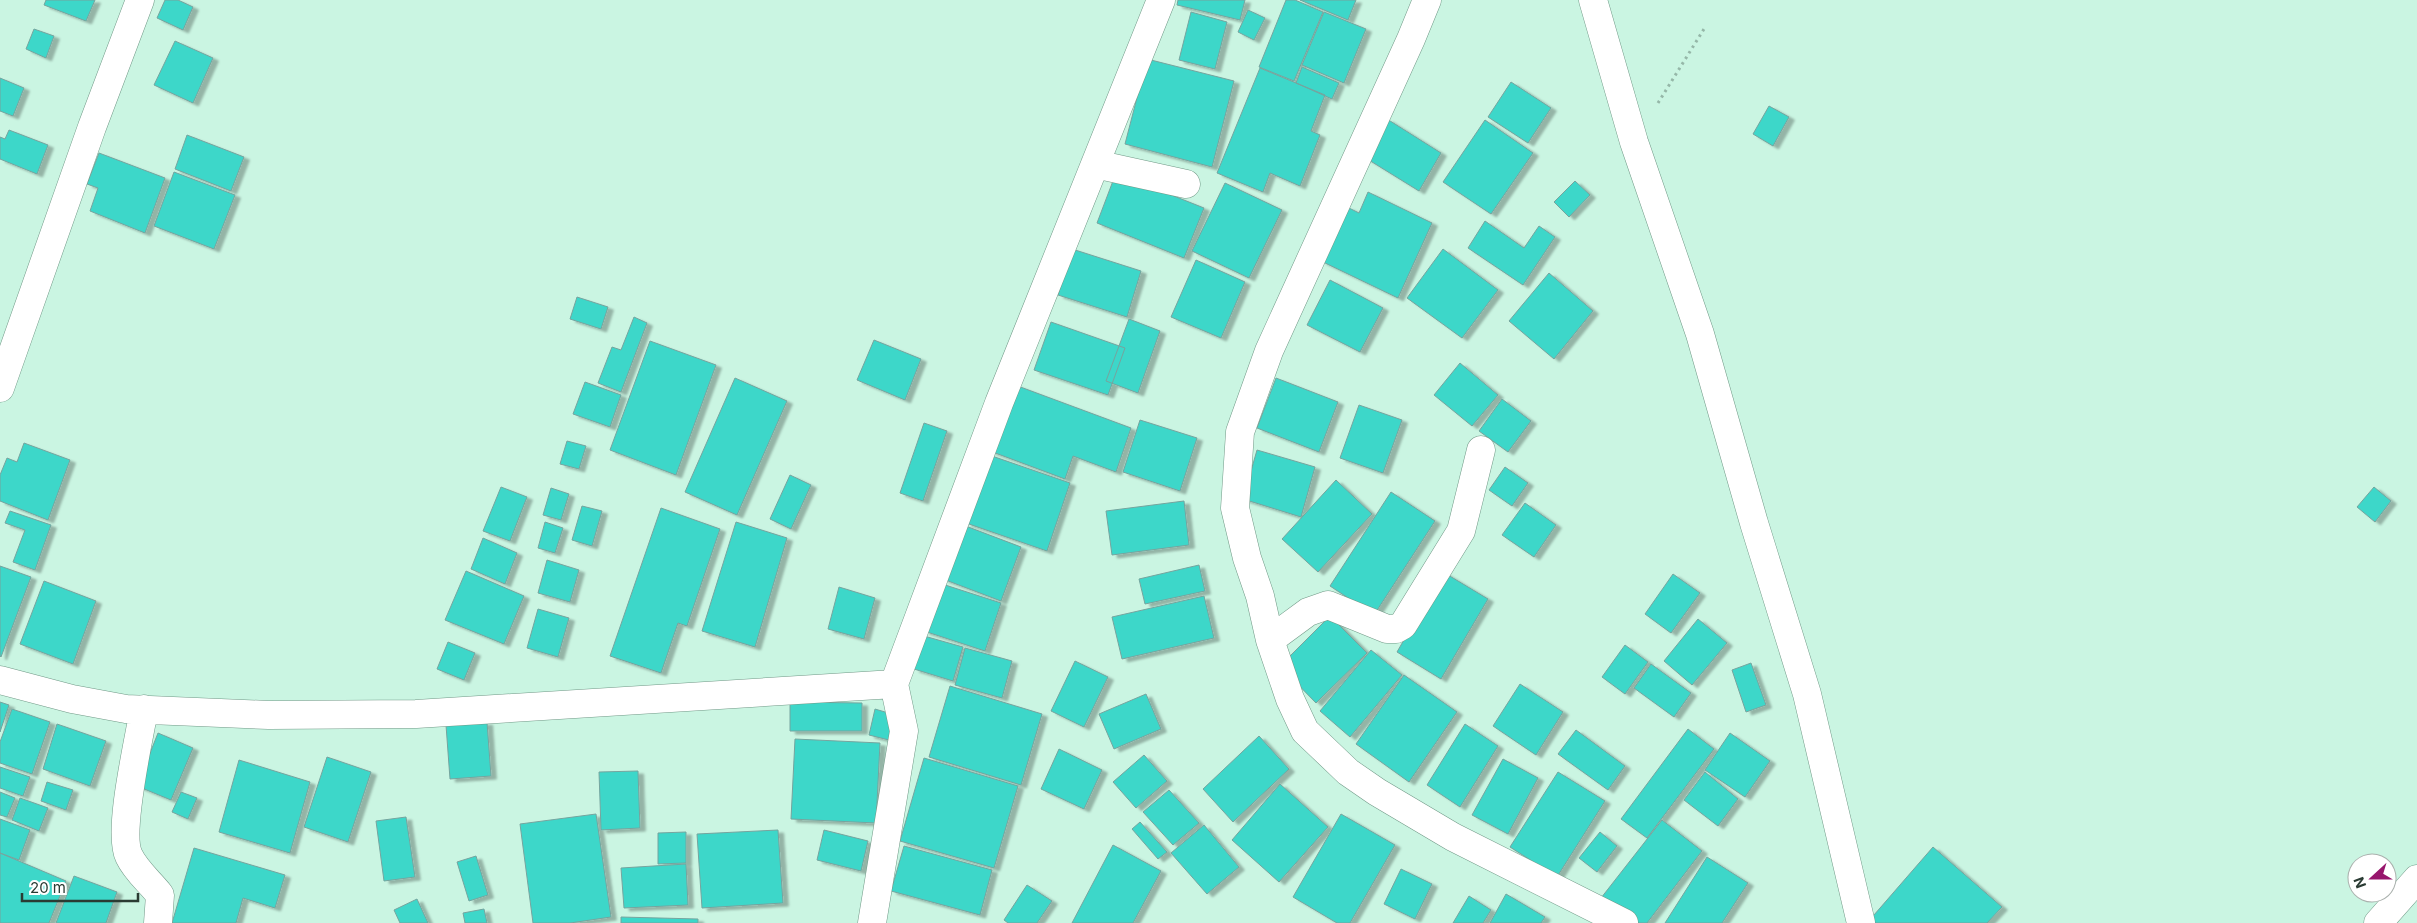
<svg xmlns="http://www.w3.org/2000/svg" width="2417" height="923" viewBox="0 0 2417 923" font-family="Inter,sans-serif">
  <defs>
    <filter id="shadow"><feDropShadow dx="5.5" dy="3" stdDeviation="1" flood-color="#0004"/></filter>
  </defs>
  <rect width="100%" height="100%" fill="#caf5e2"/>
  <path fill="#3cd7c9" stroke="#76a49e" filter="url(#shadow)" d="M46,0H95L86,21L44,5Z
    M165,0H178L193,7L183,30L157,18Z
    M1178,0H1245L1240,20L1177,5Z
    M1286,0H1295L1323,12L1294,81L1259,67Z
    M1300,0H1356L1348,20Z
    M1248,10L1265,18L1254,40L1238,32Z
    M1191,12L1227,22L1215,69L1179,60Z
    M1324,12L1366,29L1344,83L1302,65Z
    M34,29L54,36L46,58L26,49Z
    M175,41L213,58L193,103L154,85Z
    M1147,59L1234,81L1212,167L1125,144Z
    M1302,67L1339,83L1332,99L1296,83Z
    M1260,68L1325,95L1311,131L1320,135L1300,186L1270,173L1263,192L1217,173Z
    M0,78L24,88L13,116L0,111Z
    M1511,82L1551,108L1528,143L1488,117Z
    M1769,106L1789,117L1773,146L1753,134Z
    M1387,119L1441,153L1419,191L1364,157Z
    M1485,120L1533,153L1491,214L1443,182Z
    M9,130L48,145L37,174L0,159V137L5,139Z
    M187,135L244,157L231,191L175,169Z
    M99,153L165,178L145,233L90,211L98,188L87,184Z
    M174,172L235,195L214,249L154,226Z
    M1116,173L1204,208L1184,258L1097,223Z
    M1575,181L1590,195L1569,217L1554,202Z
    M1225,183L1282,210L1249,278L1192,251Z
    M1368,192L1432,223L1398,298L1321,261L1347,207L1359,213Z
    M1485,221L1524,248L1539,226L1555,237L1523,285L1468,248Z
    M1072,249L1141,271L1127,317L1058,295Z
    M1443,249L1498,290L1462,338L1407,298Z
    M1196,260L1245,282L1221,338L1171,317Z
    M1549,273L1593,311L1554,359L1509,321Z
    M1330,280L1383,308L1360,352L1307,325Z
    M577,297L608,307L601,329L570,319Z
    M634,317L647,323L621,392L598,383L612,347L621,350Z
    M1129,319L1160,331L1138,393L1106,381Z
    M1051,322L1125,348L1108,395L1034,370Z
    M874,340L921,359L905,400L857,380Z
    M650,341L716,365L676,475L610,450Z
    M1460,363L1498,395L1472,426L1434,395Z
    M735,378L787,401L737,515L685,492Z
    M1276,378L1338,402L1319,452L1257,428Z
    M585,382L621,395L610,427L573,414Z
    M1015,385L1131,428L1116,472L1073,456L1065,479L990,451Z
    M1502,399L1531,421L1508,452L1479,431Z
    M1359,405L1402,420L1383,473L1340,458Z
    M1140,420L1197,438L1180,491L1123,472Z
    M924,423L947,431L923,501L900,493Z
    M567,441L586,446L579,469L560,464Z
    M24,443L70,460L48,520L0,501V475L7,458L17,462Z
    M1257,450L1315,467L1301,517L1243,499Z
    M989,455L1070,483L1047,551L966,523Z
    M1505,467L1528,483L1512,506L1489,490Z
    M790,475L811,485L791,529L770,519Z
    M1336,480L1372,514L1318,572L1282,539Z
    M501,487L527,497L510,541L483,531Z
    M2374,487L2391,501L2375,522L2357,507Z
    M551,488L569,494L561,520L543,515Z
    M1391,492L1435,521L1374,615L1330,586Z
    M1184,501L1189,545L1112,555L1106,511Z
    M1525,503L1556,525L1534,557L1502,535Z
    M582,506L602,511L592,546L572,540Z
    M661,508L720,529L687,626L678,623L661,673L610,656Z
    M10,511L51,525L35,570L13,562L25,530L5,523Z
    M545,522L563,528L555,553L538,548Z
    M736,522L787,538L755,647L702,631Z
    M963,525L1021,547L1001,601L943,579Z
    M483,538L517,553L505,584L471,569Z
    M547,560L579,570L570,602L538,593Z
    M1199,565L1205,591L1145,604L1139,579Z
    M0,566L31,577L1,657L0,656Z
    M466,571L524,596L504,644L445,620Z
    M1443,572L1488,599L1441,679L1397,652Z
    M1673,574L1700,593L1671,633L1645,614Z
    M44,581L96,601L73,664L20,644Z
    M939,583L1001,603L985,651L924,631Z
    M839,587L875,598L864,639L828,629Z
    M1204,596L1214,638L1122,659L1112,617Z
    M538,609L569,618L558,657L527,648Z
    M1330,616L1367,653L1316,703L1280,666Z
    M1698,619L1727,643L1692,685L1664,661Z
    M924,636L963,647L953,681L914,669Z
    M448,642L475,653L464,680L437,669Z
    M1625,645L1648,662L1625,694L1602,677Z
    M965,648L1012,661L1002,698L955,685Z
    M1371,650L1402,675L1350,737L1320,711Z
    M1075,661L1108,677L1084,727L1051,711Z
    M1751,663L1766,705L1746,712L1732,670Z
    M1651,664L1691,693L1674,717L1634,688Z
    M1404,675L1457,712L1409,782L1356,744Z
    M1520,684L1563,712L1536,755L1493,726Z
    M950,686L1042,714L1021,785L929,757Z
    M1146,694L1161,729L1114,749L1099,714Z
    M0,702L9,705L0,732Z
    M790,702L862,703V731H790Z
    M12,709L50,722L32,774L0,763V742Z
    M875,709L895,715L889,740L869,735Z
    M487,722L491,776L450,779L446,725Z
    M57,724L106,741L90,786L43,769Z
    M1465,724L1498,746L1460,807L1427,785Z
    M1688,729L1714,749L1647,838L1621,819Z
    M1576,730L1625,766L1608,790L1558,754Z
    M158,733L193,748L171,800L137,786Z
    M1730,733L1770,761L1745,797L1705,770Z
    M1259,736L1289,769L1233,822L1203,789Z
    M795,739L880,743L876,823L791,819Z
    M1059,749L1102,770L1084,809L1041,789Z
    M1144,755L1167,781L1136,808L1113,782Z
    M327,757L371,772L348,842L304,827Z
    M924,758L1018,786L994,868L900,841Z
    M1503,759L1538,778L1508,834L1472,815Z
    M239,760L310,782L290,853L219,832Z
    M0,767L30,777L23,796L0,788Z
    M638,771L640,828L601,830L599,772Z
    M1558,772L1605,801L1557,877L1510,847Z
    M1705,772L1738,799L1718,826L1684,800Z
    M47,782L73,790L66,810L41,801Z
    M1280,784L1328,827L1279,882L1232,840Z
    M1169,790L1199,823L1173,845L1143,812Z
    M0,792L15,798L7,817L0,815Z
    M181,792L197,798L188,819L172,812Z
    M20,798L48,808L39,831L12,820Z
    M596,814L611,917L570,923H533L520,824Z
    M1341,814L1395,845L1350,923H1337L1293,897Z
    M406,817L415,877L384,881L376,821Z
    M0,819L30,830L19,860L0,853Z
    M1662,820L1702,851L1647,923H1633L1601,898Z
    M1140,822L1167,852L1158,859L1132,829Z
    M1204,825L1239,867L1207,894L1171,853Z
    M778,830L783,903L702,908L697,834Z
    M824,830L868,841L861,871L817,860Z
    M686,832V863L658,864V833Z
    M1600,832L1617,846L1597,872L1579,858Z
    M1113,845L1161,871L1133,923H1072Z
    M904,846L992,870L980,915L891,891Z
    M1933,847L2002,907L1987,923H1867Z
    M194,848L285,875L275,908L243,898L236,923H172Z
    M0,853L66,881L49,923H0Z
    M476,856L488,895L469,901L457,862Z
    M1707,857L1748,883L1722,923H1665Z
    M686,864L688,905L624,908L621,868Z
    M1401,869L1432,884L1415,919L1384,904Z
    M74,876L117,892L106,923H56Z
    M1027,885L1052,901L1037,923H1008L1004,920Z
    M1506,894L1545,917L1541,923H1490Z
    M1469,896L1491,910L1483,923H1453Z
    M417,899L428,923H400L394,910Z
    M484,909L487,923H465L463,913Z
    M621,917L698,919V923H621Z"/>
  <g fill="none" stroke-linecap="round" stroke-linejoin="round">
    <g stroke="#719987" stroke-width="29">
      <path id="minor" d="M1427,0L1411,39L1269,351L1240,432L1235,508L1247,558L1260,596L1270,640L1290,699L1305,731L1348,772L1377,792L1453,837L1624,923
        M1593,0L1634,142L1700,334L1754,523L1807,694L1861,923
        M1095,164L1186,184
        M0,388L92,127L140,0
        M1270,640L1308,612L1328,605L1387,629H1396L1403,625L1461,531L1481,450
        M0,680L72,699L126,709L269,715L416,714L894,684
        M144,709C139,740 117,832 129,856C136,871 150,882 160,895L158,923
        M872,923L904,731L894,684L999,403L1161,0
        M2378,923L2417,879"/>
    </g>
    <path stroke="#95b7a8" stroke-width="3" stroke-dasharray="2.5 4" stroke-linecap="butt" d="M1658,103L1704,29"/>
    <use href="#minor" stroke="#fff" stroke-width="28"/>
  </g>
  <g transform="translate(2372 878) rotate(249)"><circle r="24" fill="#ffffff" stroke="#aab1ad"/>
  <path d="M0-4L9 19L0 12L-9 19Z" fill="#97156c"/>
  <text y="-8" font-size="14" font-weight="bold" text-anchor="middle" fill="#2a3b33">N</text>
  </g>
  <path d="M22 893v8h116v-8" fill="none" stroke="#2a3b33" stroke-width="2.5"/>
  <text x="30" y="893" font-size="15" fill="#2a3b33" stroke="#ffffff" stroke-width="4" paint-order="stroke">20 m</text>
</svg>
